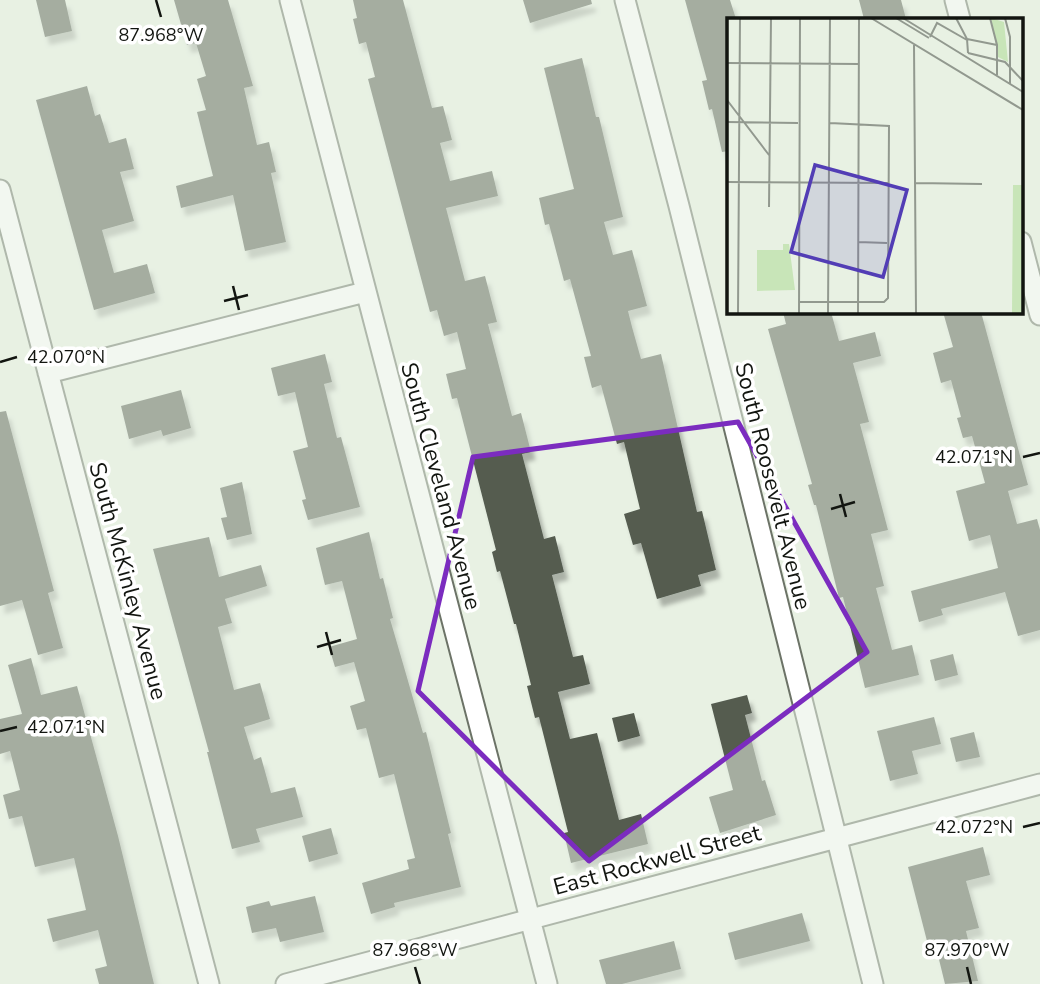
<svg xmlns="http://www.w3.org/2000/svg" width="1040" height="984" viewBox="0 0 1040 984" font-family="'Nunito Sans',sans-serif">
  <defs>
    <filter id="shadow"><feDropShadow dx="4.5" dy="8" stdDeviation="2" flood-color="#0004"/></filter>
  </defs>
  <rect width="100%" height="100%" fill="#e8f1e3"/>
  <path fill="#545c50" filter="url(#shadow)" d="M36,0H65L72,31L45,37Z
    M174,0H228L253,86L244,88L257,145L269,142L276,172L271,173L286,242L245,251L233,195L181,208L176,186L213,176L197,112L206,110L197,79L206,76L196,43L187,45Z
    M353,0H403L432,108L443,106L452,140L440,143L450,181L492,171L498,196L446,208L465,281L485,276L497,322L488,324L512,416L521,413L531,452L522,454L544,539L555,536L564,572L552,575L573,657L583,655L590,684L558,692L570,739L597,733L619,820L641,814L648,844L571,863L564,833L568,832L539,717L535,718L527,686L531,685L516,624H514L500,571L497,572L492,552L496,550L457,398L452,399L446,374L466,369L457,332L444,336L437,310L430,312L368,79L375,77L366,42L359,44L353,19L357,18Z
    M523,0H591L592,4L530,23Z
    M685,0H730L736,19H729V151L722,152L712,109L709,110L702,81L707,80Z
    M859,0H901L906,19H864Z
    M582,58L596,117H599L623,217L604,222L613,255L632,250L647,306L628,311L632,327L641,359L661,354L697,512L702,511L716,570L698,575L701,586L657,599L641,543L633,545L624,514L640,509L624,442L617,444L601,385L592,388L584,357L591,356L570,279L564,281L549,224L545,225L539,198L574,189L544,68Z
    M87,86L95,116L100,114L109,143L126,138L134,169L120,172L134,221L102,230L114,273L147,264L155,293L94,310L36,100Z
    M783,312H831L839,341L875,332L881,356L853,363L869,422L860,424L888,530L871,534L884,586L876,588L892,650L912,645L919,675L865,688L843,597L839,598L816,505H814L808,485L812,484L768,329L786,324Z
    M943,312H981L1028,485L1008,491L1017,524L1037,519L1040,530V630L1018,636L1005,592L941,609L943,615L919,622L911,591L998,568L990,535L969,541L956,491L985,483L972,436L963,438L957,418L961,417L951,380L941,383L933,353L953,347Z
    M325,354L332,382L324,384L337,438L341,437L360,507L308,520L302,500L306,499L293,451L308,447L295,392L278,396L271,368Z
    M181,390L191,428L163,436L161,430L129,439L121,406Z
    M6,411L54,591L48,593L63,648L38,655L22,600L0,606V412Z
    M242,482L252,534L227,540L221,518L227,517L220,488Z
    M369,532L380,579L383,578L393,618L390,619L406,674L423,733L426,732L451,833L448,834L461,887L394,903L395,907L371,914L362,883L409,869L407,860L415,858L394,774L379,778L366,728L357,730L350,706L365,701L354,662L335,667L329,647L357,639L342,581L325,585L316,548Z
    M209,537L219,577L261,565L267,586L225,599L232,623L218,627L234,690L260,683L270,719L244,727L254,760L261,757L271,793L295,787L303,817L256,829L260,842L232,849L207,752H209L153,549Z
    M953,654L958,675L935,681L930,660Z
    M31,658L41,695L77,686L118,836L154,984H99L95,969L107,966L98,930L53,942L47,919L86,910L74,858L35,867L22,816L9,819L3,795L20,790L10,751L0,754V719L22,714L8,665Z
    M747,695L752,713L745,715L762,781L765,780L776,815L720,833L709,797L733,790L711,704Z
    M634,713L640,736L618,742L612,718Z
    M934,717L941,744L912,751L918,774L890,781L877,731Z
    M974,732L980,757L956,762L950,738Z
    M331,828L338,854L309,862L302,836Z
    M983,847L990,875L966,881L979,928L966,931L978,981L945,984L934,939L927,941L908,867Z
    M315,896L324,932L280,942L276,928L252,933L246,907L269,901L271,906Z
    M802,913L810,941L735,960L728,933Z
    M674,941L681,969L622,984H606L599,960Z"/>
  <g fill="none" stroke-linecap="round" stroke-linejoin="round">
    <g stroke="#6c7367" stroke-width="23">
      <path id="minor" d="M290,0L547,984
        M625,0L679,206L873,984
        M955,0L960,19
        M0,190L209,984
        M1021,242L1040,315
        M48,373L365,292
        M286,984L1040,784"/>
    </g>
    <use href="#minor" stroke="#fff" stroke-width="19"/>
  </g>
  <path d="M0 0H1040V984H0ZM738,422L867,652L589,861L418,691L473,457Z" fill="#e8f1e3" fill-opacity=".55" fill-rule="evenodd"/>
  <path fill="none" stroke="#7b2cbf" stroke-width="5" stroke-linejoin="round" d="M738,422L867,652L589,861L418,691L473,457Z"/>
  <path fill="none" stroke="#121510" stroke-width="2.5" d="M156,0L161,17M233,286L239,310M224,301L248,295M0,362L17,357M1023,457L1040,453M840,494L846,517M831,509L855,502M326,632L332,655M317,647L341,640M0,731L17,727M1023,827L1040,823M415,967L420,984M967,967L971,984"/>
  <g text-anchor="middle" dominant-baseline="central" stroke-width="7" stroke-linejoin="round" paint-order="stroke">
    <g font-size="23" fill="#121510" stroke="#fff">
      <text transform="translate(441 486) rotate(75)">South Cleveland Avenue</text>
      <text transform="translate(773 486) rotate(76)">South Roosevelt Avenue</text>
      <text transform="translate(128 581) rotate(75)">South McKinley Avenue</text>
      <text transform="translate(657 860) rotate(-15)">East Rockwell Street</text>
    </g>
  </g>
  <g transform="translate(727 18)">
    <rect width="296" height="296" fill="#e8f1e3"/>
    <path d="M264,0L277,4L281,44L271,39ZM286,167H296V295H285ZM56,226H62L68,272L30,273V232H56Z" fill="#c8e5b8"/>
    <path fill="none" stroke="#92998f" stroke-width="2" d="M144,0L296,92M169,0L202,20M176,0L296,74M229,0L240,21L241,35M263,0L270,27V57M278,0L283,19V66M203,19L210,5L240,22M240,21L270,27M187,27L189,295M241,35L278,44L296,63M0,45L132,46M0,82L42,137M0,104L71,105M0,164L161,165M189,165L255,166M42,189L44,0M131,224L160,225M72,284H157L161,280L162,108L103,105M11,295L13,0M72,295L73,0M101,295L103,0M131,295L132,0"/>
    <path fill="#523db5" fill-opacity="0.15" stroke="#523db5" stroke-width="3.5" d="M88,147L180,172L156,259L64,234Z"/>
    <rect width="296" height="296" fill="none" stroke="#121510" stroke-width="3.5"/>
  </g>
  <g font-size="18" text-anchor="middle" fill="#121510" stroke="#fff" stroke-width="7" stroke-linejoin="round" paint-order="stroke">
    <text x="161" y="41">87.968°W</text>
    <text x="66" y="363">42.070°N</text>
    <text x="974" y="463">42.071°N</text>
    <text x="66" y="733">42.071°N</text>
    <text x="974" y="833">42.072°N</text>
    <text x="415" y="956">87.968°W</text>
    <text x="967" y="956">87.970°W</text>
  </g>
</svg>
